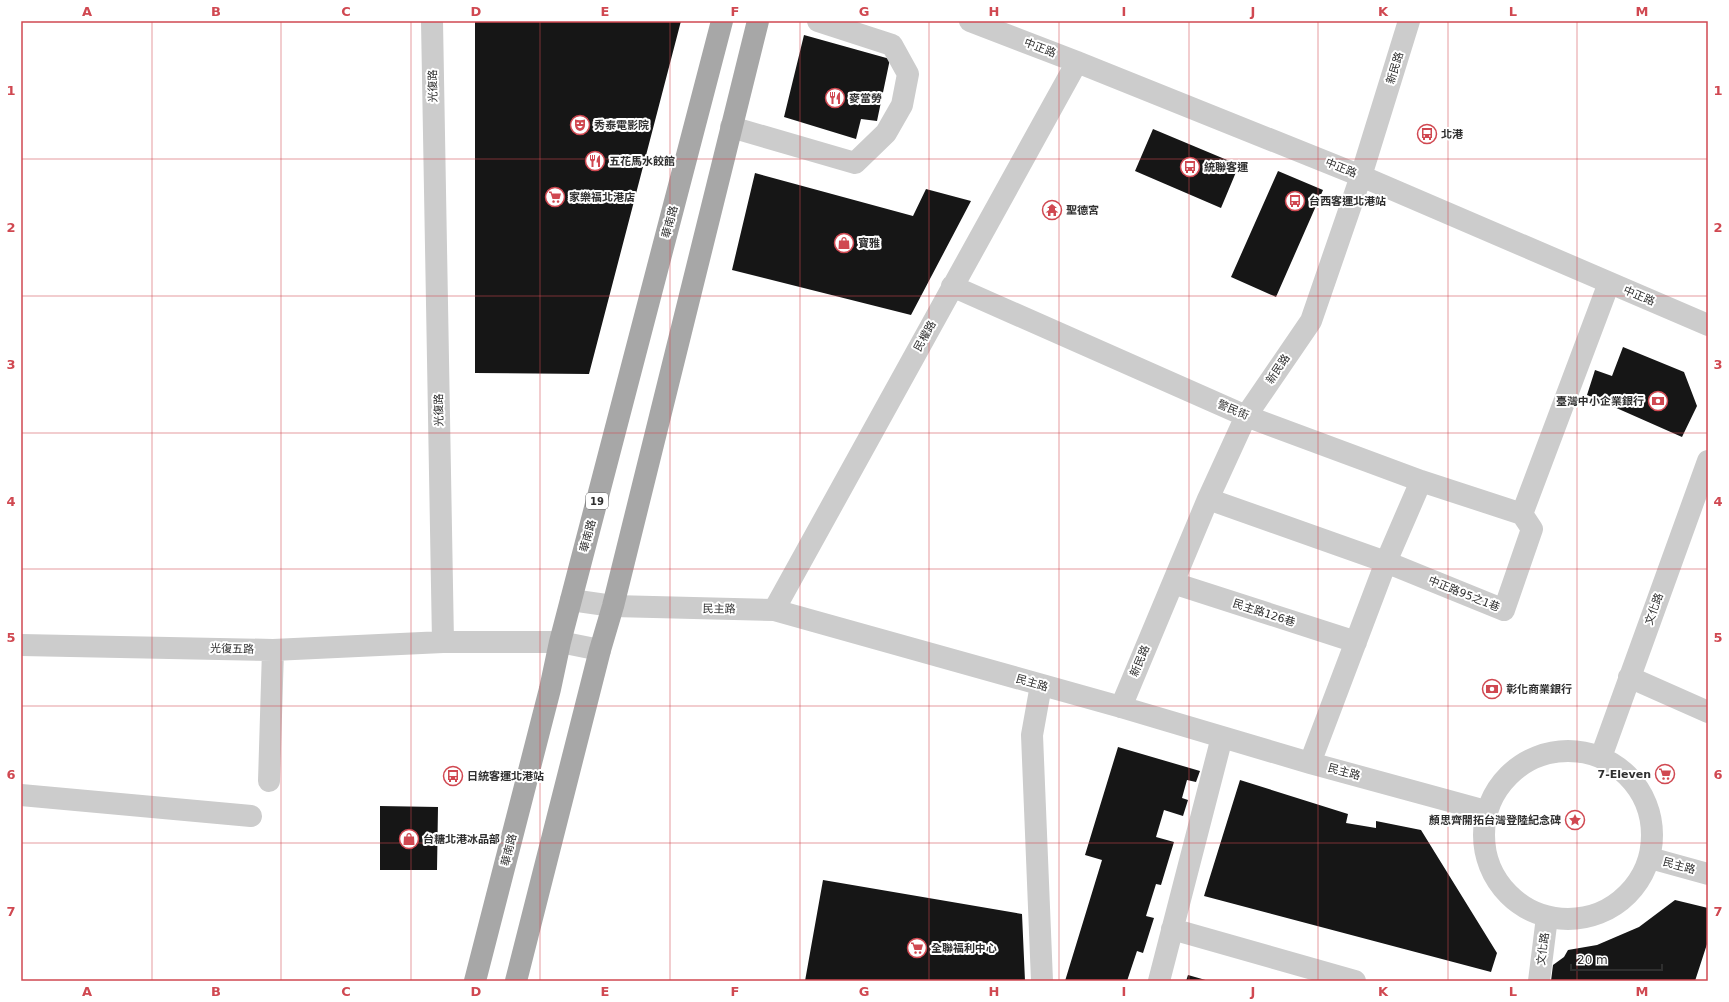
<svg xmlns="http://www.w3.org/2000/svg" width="1729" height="1002" viewBox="0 0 1729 1002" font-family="'DejaVu Sans','Noto Sans TC',sans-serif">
  <rect width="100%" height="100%" fill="#fff"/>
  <path fill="#161616" d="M475,21H681L589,374L475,373Z
    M804,35L890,59L877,121L861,119L856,139L784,117Z
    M1153,129L1239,165L1221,208L1135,171Z
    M1278,171L1323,190L1276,297L1231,277Z
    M755,173L913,216L926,189L971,201L911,315L732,270Z
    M1623,347L1684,372L1697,406L1682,437L1587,395L1595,370L1612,376Z
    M1118,747L1200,771L1196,782L1187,780L1182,798L1188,800L1183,816L1164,810L1156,837L1174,842L1161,885L1156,884L1146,916L1154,918L1143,953L1137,951L1127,981H1065L1102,860L1085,855Z
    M1240,780L1348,814L1346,823L1376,828V821L1421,830L1497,953L1491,972L1204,896Z
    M380,806L438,807L437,870H380Z
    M823,880L1022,914L1025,981H805Z
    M1675,900L1708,908V941L1695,981H1551L1553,965L1564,957L1568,950L1597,945L1639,927Z
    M1188,975L1209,981H1186Z"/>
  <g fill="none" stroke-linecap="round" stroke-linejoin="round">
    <path stroke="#ccc" stroke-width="22" d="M432,21L443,642H560L600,650
      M970,21L1077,62L1361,176L1708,325
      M731,127L855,163L886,133L902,105L908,74L892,45L818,21
      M952,286L1246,416L1421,481L1522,514
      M1208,499L1386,562L1504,610L1532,529L1522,514
      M1522,514L1609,283
      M1173,583L1356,642
      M571,600L613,606L774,610L1121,707L1310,763L1486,811
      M774,610L1077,62
      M21,645L273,650L443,642
      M1629,677L1708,712
      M1041,685L1032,735L1042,981
      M1121,707L1208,499L1246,416L1311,321L1361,176L1409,21
      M1484 835a84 84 0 1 1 168 0a84 84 0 1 1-168 0Z
      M1601,757L1708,461
      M1310,763L1386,562L1421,481
      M269,781L273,650
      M21,795L251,816
      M1650,858L1708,874
      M1172,929L1355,981
      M1159,981L1222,737
      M1539,981L1547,917"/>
    <path stroke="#a7a7a7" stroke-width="22" d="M475,981L550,689L560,642L722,21
      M516,981L600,650L613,606L758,21"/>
  </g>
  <path fill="none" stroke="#d04851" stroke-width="1" stroke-opacity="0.55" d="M152,21V981M281,21V981M411,21V981M540,21V981M670,21V981M800,21V981M929,21V981M1059,21V981M1189,21V981M1318,21V981M1448,21V981M1577,21V981M21,159H1708M21,296H1708M21,433H1708M21,569H1708M21,706H1708M21,843H1708"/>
  <defs>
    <g id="restaurant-ring" transform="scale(1)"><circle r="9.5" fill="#fff" stroke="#d04851" stroke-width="1.5"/><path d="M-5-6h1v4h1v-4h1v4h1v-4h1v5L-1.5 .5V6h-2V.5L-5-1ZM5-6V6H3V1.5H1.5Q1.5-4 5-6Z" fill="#d04851"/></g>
    <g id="theatre-ring" transform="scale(1)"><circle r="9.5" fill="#fff" stroke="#d04851" stroke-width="1.5"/><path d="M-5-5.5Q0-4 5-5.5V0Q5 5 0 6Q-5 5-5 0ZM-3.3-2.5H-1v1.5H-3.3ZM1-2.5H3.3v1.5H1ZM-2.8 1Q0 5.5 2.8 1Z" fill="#d04851"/></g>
    <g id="bus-ring" transform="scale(1)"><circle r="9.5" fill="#fff" stroke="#d04851" stroke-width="1.5"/><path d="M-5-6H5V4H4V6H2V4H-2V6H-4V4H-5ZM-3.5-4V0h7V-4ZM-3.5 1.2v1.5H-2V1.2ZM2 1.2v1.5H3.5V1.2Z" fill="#d04851"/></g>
    <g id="supermarket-ring" transform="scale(1)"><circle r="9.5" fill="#fff" stroke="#d04851" stroke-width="1.5"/><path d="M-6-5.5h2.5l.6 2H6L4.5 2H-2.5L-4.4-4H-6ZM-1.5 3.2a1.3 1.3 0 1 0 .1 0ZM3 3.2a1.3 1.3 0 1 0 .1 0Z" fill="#d04851"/></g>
    <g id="temple-ring" transform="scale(1)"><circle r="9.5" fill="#fff" stroke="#d04851" stroke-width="1.5"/><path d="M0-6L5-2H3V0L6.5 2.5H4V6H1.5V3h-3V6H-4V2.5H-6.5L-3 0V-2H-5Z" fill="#d04851"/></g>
    <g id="shop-ring" transform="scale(1)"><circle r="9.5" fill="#fff" stroke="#d04851" stroke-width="1.5"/><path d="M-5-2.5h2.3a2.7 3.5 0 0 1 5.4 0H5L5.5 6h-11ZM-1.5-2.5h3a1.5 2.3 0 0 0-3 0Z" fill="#d04851"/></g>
    <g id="bank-ring" transform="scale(1)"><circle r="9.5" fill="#fff" stroke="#d04851" stroke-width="1.5"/><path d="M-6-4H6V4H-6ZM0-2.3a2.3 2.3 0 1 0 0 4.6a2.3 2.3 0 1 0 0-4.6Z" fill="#d04851"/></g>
    <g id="sight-ring" transform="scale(1)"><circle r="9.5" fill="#fff" stroke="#d04851" stroke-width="1.5"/><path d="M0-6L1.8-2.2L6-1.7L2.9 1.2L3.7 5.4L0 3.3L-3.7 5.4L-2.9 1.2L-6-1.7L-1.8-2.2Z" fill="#d04851"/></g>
  </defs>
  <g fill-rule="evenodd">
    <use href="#restaurant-ring" x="835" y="98"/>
    <use href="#theatre-ring" x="580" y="125"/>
    <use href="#bus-ring" x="1427" y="134"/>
    <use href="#restaurant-ring" x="595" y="161"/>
    <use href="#bus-ring" x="1190" y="167"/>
    <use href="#supermarket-ring" x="555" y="197"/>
    <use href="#bus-ring" x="1295" y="201"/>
    <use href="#temple-ring" x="1052" y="210"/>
    <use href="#shop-ring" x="844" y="243"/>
    <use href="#bank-ring" x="1658" y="401"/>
    <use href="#bank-ring" x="1492" y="689"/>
    <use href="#supermarket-ring" x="1665" y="774"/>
    <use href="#bus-ring" x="453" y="776"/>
    <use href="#sight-ring" x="1575" y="820"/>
    <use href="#shop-ring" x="409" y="839"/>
    <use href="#supermarket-ring" x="917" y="948"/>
  </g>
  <g text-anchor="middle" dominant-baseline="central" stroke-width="4" stroke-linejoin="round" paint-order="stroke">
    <rect fill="#fff" stroke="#6d6d6d" stroke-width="1" x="586" y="493" width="22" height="16" rx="3"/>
    <g font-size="10" font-weight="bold" fill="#2f2f2f">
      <text x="597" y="501">19</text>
    </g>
    <g font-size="11" fill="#2f2f2f" stroke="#fff">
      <text transform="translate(1040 48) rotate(21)">中正路</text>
      <text transform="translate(1395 68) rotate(-73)">新民路</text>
      <text transform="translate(433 86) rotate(-91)">光復路</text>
      <text transform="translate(1341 168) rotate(22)">中正路</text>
      <text transform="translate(670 222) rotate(-75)">華南路</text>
      <text transform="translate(1639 296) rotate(23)">中正路</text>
      <text transform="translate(925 336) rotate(-61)">民權路</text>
      <text transform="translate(1278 369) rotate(-56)">新民路</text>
      <text transform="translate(439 410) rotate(-91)">光復路</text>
      <text transform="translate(1233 410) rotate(23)">警民街</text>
      <text transform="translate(588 536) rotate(-75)">華南路</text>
      <text transform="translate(1464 594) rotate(22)">中正路95之1巷</text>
      <text transform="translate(719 609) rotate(1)">民主路</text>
      <text transform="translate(1654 609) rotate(-70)">文化路</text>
      <text transform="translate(1264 613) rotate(18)">民主路126巷</text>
      <text transform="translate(232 649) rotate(1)">光復五路</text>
      <text transform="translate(1140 661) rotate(-67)">新民路</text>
      <text transform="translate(1032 683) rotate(16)">民主路</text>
      <text transform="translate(1344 772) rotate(15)">民主路</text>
      <text transform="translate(509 850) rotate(-76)">華南路</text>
      <text transform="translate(1679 866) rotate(15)">民主路</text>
      <text transform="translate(1543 949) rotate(-83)">文化路</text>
    </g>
    <g font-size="11" font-weight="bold" fill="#2f2f2f" stroke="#fff" text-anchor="start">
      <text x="849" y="98">麥當勞</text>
      <text x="594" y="125">秀泰電影院</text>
      <text x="1441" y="134">北港</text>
      <text x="609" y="161">五花馬水餃館</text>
      <text x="1204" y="167">統聯客運</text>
      <text x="569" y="197">家樂福北港店</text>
      <text x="1309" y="201">台西客運北港站</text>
      <text x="1066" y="210">聖德宮</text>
      <text x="858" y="243">寶雅</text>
      <text x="1644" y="401" text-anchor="end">臺灣中小企業銀行</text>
      <text x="1506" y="689">彰化商業銀行</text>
      <text x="1651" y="774" text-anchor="end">7-Eleven</text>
      <text x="467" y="776">日統客運北港站</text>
      <text x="1561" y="820" text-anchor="end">顏思齊開拓台灣登陸紀念碑</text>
      <text x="423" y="839">台糖北港冰品部</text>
      <text x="931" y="948">全聯福利中心</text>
    </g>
  </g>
  <rect width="1729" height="1002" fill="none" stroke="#ffffff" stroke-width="44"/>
  <path d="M1571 964v6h91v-6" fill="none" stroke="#2f2f2f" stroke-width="2"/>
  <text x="1577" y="964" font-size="12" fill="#2f2f2f" stroke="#ffffff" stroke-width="3" paint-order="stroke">20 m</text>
  <rect x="22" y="22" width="1685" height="958" fill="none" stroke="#d04851" stroke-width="1.5"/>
  <g font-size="13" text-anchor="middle" font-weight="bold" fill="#d04851">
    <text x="87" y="16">A</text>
    <text x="216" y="16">B</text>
    <text x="346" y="16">C</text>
    <text x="476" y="16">D</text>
    <text x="605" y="16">E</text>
    <text x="735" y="16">F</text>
    <text x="864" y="16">G</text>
    <text x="994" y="16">H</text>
    <text x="1124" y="16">I</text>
    <text x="1253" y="16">J</text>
    <text x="1383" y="16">K</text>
    <text x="1513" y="16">L</text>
    <text x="1642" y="16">M</text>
    <text x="11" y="95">1</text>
    <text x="1718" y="95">1</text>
    <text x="11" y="232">2</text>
    <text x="1718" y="232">2</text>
    <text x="11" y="369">3</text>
    <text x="1718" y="369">3</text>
    <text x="11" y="506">4</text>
    <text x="1718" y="506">4</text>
    <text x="11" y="642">5</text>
    <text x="1718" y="642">5</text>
    <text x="11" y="779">6</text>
    <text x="1718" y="779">6</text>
    <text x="11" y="916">7</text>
    <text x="1718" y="916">7</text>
    <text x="87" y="996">A</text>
    <text x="216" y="996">B</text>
    <text x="346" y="996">C</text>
    <text x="476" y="996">D</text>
    <text x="605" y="996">E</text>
    <text x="735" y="996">F</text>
    <text x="864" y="996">G</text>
    <text x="994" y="996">H</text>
    <text x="1124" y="996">I</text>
    <text x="1253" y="996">J</text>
    <text x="1383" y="996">K</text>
    <text x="1513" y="996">L</text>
    <text x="1642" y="996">M</text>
  </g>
</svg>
